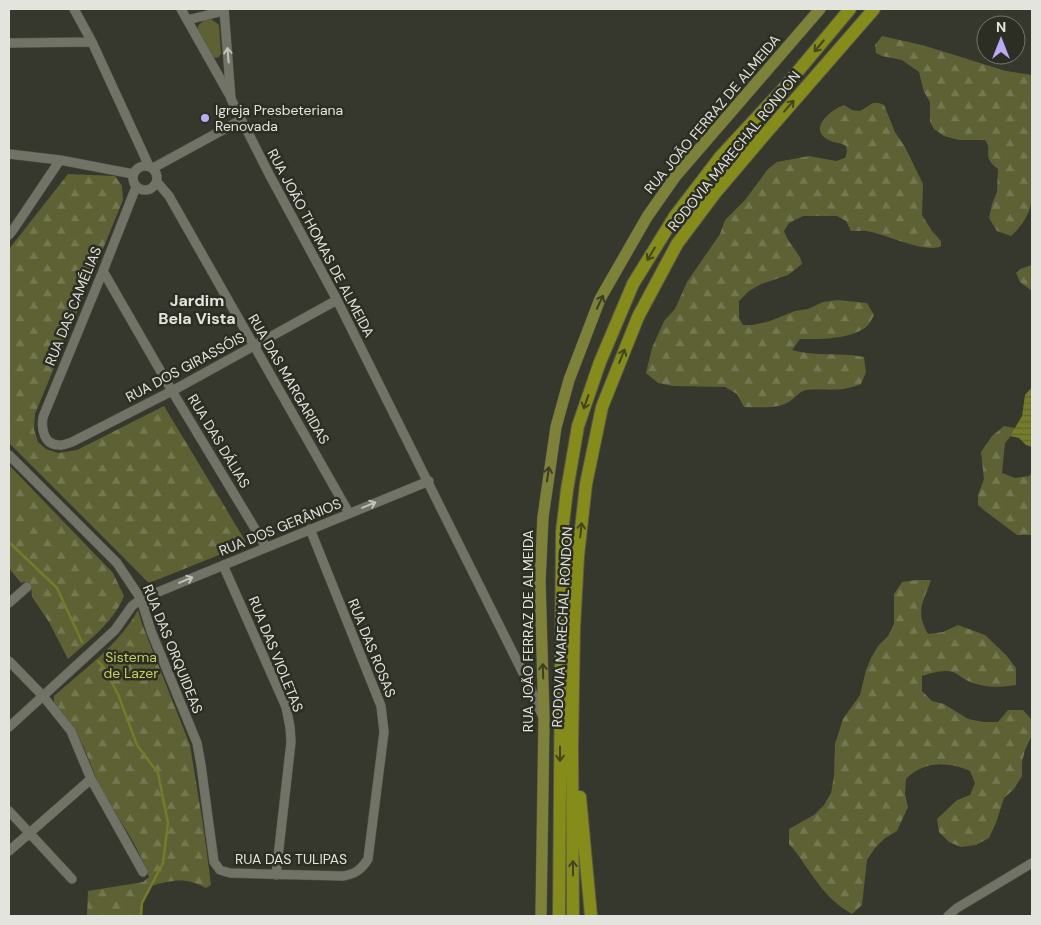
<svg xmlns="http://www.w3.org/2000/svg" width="1041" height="925" viewBox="0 0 1041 925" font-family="'DM Sans',sans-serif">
  <defs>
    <pattern id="forest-firs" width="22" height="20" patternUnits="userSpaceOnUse" patternTransform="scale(1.25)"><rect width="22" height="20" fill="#5d6134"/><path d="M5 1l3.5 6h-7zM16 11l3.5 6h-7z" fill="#747851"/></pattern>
    <pattern id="water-rules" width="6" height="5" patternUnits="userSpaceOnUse" patternTransform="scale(1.25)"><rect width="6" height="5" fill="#757b27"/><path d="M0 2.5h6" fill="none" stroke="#616532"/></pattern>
  </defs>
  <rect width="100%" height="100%" fill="#36382d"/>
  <path fill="url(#forest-firs)" d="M882,36L922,45L1006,71L1032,75V198C1030,214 1023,225 1011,236L997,231L989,218L992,204L997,192L998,169C980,155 994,151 985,140H959L944,136L934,129L930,122V102L924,92L919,72L902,60L882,56L876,53L875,45Z
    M873,103H879L884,105L895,132L905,147L923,184L922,215L932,231L941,241V246C927,254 887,235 871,232C865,230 857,231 851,231L846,221L837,216H803L789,223L784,231C788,244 801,254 802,264L788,275L761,284L749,291L739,301V318L743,325H753L770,321L795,311L808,309L823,302L838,300L867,303L874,315C872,319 869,325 865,328C846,340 821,339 800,339L792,350C815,357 840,352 864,357L866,372L861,384C838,393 828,388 806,390C799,391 794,400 787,403C774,409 759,407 744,407L737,394L725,387L673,386L658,383L646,373L652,348L664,321L675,309L687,282L720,234L725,220L745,200L768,169L777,162L809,156L836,161L845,158L847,152L846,146C840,142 832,143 827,139C808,128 832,109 844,105L852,110L860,111Z
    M68,174L115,176L122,186L123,200L35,414L34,429L38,442L46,449L58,453L77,450L164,406L246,542L239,547L149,583L9,443V249Z
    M1032,265V291L1020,282L1016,273L1020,269Z
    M1004,426L1015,428V431L1005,443L1002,473L1015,478L1029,476L1032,472V535H1017L985,511L978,505V495L984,479L981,452L992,436Z
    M9,465L113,573L124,596C113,623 89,640 68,659L49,622L32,597L31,586L29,583L24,582L21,583L9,568Z
    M917,580H931C923,603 915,611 928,634L943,632L958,625L985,635L1006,655L1016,668V685C998,688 983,688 966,680C962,678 958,674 953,672C943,669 931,673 922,676V691L932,701L944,704L968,719L983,722H998L1008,710H1023L1032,720V735L1025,750L1022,762V776L1014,789L1004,798L996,823L989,838L976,845L961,847L949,842L939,832L937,819L957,800L970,795L975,783L970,771C947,761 924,761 906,779L905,794L908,807L897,831L885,838L875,848L867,860L862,905L852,914C838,906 826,895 817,882C807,869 800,856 789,844V829L814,815L824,805L831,793L834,776L835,744L843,719L860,695L866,670L871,658L878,646L888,636L894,624V594L902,582Z
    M138,610L142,624L190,745L204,831L211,885L206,888C185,877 173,880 151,886L142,903L141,916H87L88,891L143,882L149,877C139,845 116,817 100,786C91,768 86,748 75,731C68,720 52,710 54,696C83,670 119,645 138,610Z"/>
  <path fill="#5d6134" d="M211,19L219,25L221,54L219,57L215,58L212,56L198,32V26L204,20Z"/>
  <path fill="url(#water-rules)" d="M1032,387V447L1026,445L1019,438L1010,436L1022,416L1025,395Z"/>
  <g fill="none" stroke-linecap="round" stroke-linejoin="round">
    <path stroke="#757b27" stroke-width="2.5" d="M9,542L57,588L82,642
      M98,661L104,668L118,694L137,745L158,773L168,823L163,863L142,903L141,916"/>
    <g stroke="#55564d" stroke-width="10">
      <path id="minor" d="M74,9L92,42L149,166
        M181,9L230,96
        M224,9L231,99L269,174L337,300L530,687L542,715
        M187,20L224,11
        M9,43L92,42
        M9,154L60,160L133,174
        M133 178a12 12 0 1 1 24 0a12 12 0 1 1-24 0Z
        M153,168L241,120
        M157,182L169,196L349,513
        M136,187L103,271L43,417C41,429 44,445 59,445C63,446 68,443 72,442L172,391L337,300
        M9,235L13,230L60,160
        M103,271L172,391L266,547
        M9,455L117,563L141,599L151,631L197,743L201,765L214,862L220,870L230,873L343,876C355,874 361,870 368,859L384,732L381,706L310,529
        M223,565L286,707L290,727L291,742L276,875
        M9,603L27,587
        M9,661L43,696L71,731L91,779L143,872
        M9,727L115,630L132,606L141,599L429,481
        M9,811L72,879
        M9,851L91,779
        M948,916L957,908L1032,863"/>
    </g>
    <g stroke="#55564d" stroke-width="12">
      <path id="major" d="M541,916L544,720L540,581L543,517L556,427L569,380L600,299L647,217L675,177L820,9"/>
    </g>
    <g stroke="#55564d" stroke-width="14">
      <path id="highway" d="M580,797L591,916
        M559,916L562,532L567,490L578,426L600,362L633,284L675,216L721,156L783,89L850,9
        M573,916L572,744L574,628L578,556L586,484L602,407L638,317L677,244L716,192L766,133L874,9"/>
    </g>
    <use href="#minor" stroke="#717366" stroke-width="9"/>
    <use href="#major" stroke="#7e8238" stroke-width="11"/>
    <use href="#highway" stroke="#868c1a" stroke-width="12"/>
  </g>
  <defs><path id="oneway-shaft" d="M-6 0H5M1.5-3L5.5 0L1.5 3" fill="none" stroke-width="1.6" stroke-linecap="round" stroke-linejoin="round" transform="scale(1.25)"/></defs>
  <g stroke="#424521">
    <use href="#oneway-shaft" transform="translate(819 46) rotate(130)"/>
    <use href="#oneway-shaft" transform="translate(789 106) rotate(-49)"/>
    <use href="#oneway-shaft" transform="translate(651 254) rotate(121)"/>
    <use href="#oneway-shaft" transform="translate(622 356) rotate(-68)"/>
    <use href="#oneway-shaft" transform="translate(586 402) rotate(109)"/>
    <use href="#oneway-shaft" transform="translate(581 530) rotate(-84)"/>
    <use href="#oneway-shaft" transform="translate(560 754) rotate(90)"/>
    <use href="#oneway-shaft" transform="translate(573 868) rotate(-90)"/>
  </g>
  <g stroke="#c1c2b9">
    <use href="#oneway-shaft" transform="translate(228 55) rotate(-95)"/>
    <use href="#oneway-shaft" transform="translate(369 505) rotate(-22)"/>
    <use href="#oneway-shaft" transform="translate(186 580) rotate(-22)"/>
  </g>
  <g stroke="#3c3e27">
    <use href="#oneway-shaft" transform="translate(600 302) rotate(-65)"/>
    <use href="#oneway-shaft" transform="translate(548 474) rotate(-82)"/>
    <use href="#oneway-shaft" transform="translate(543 671) rotate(-92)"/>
  </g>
  <circle fill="#baaaf6" stroke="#2c2d23" stroke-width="2" cx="205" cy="118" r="5"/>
  <g text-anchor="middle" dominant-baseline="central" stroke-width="5" stroke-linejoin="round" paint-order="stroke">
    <g font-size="14" fill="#e3e4dd" stroke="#2c2d23" text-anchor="start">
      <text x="215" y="110">Igreja Presbeteriana<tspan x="215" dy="16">Renovada</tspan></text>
    </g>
    <g font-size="14" fill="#e3e4dd" stroke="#2c2d23">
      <text transform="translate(712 114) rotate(-50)">RUA JOÃO FERRAZ DE ALMEIDA</text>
      <text transform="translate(734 151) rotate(-51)">RODOVIA MARECHAL RONDON</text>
      <text transform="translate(321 243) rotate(62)">RUA JOÃO THOMAS DE ALMEIDA</text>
      <text transform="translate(73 306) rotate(-68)">RUA DAS CAMÉLIAS</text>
      <text transform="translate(185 367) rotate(-28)">RUA DOS GIRASSÓIS</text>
      <text transform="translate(289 379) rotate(60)">RUA DAS MARGARIDAS</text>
      <text transform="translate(219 441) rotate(59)">RUA DAS DÁLIAS</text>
      <text transform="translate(280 527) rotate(-22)">RUA DOS GERÂNIOS</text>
      <text transform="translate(562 627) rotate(-87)">RODOVIA MARECHAL RONDON</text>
      <text transform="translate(528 631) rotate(-90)">RUA JOÃO FERRAZ DE ALMEIDA</text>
      <text transform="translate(372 648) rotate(68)">RUA DAS ROSAS</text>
      <text transform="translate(173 649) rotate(68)">RUA DAS ORQUIDEAS</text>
      <text transform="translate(276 654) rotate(68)">RUA DAS VIOLETAS</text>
      <text x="291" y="859">RUA DAS TULIPAS</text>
    </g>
    <g font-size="14" fill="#c6cf5f" stroke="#2c2d23">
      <text x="131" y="657">Sistema<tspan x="131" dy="16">de Lazer</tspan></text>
    </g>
    <g font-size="16" font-weight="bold" fill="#e3e4dd" stroke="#2c2d23">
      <text x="197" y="300">Jardim<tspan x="197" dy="18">Bela Vista</tspan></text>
    </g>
  </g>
  <rect width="1041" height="925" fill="none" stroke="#e3e4dd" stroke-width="20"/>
  <g transform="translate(1001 40)"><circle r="24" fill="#2c2d23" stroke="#75766d"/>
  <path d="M0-4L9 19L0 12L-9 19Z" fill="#baaaf6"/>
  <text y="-8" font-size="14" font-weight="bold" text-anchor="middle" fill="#e3e4dd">N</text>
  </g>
</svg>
